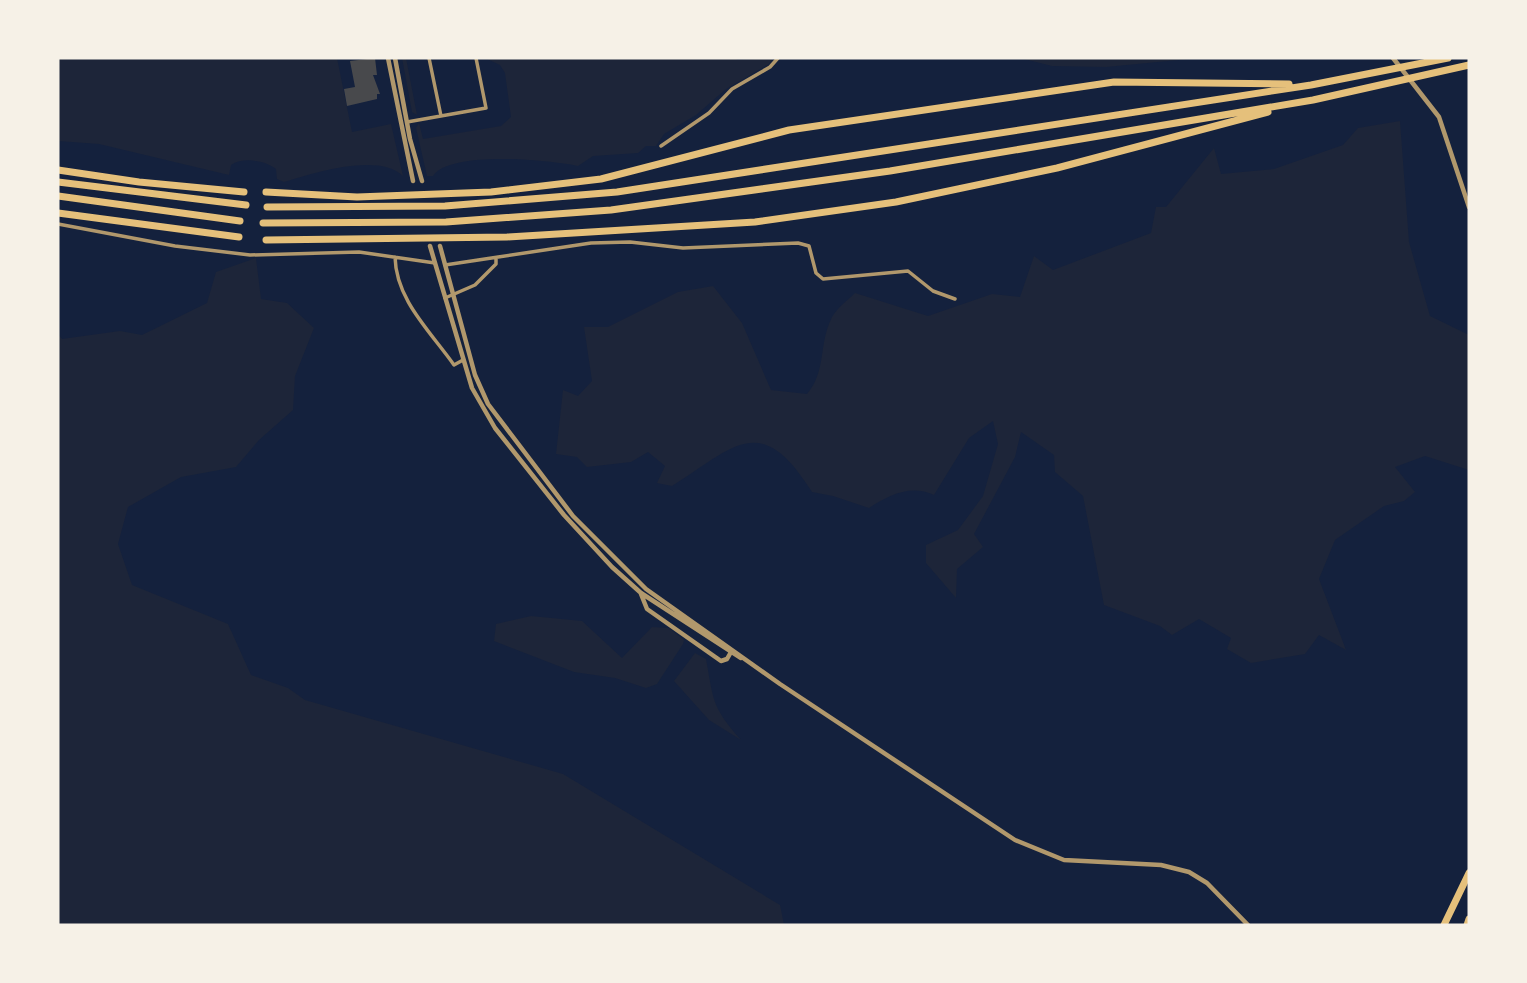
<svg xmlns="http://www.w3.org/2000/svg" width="1527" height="983" viewBox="0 0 1527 983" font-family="Literata,serif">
  <rect width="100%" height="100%" fill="#14213d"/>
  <path fill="#1d2539" d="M58,58H337L352,132L391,124L403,176C379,152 313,173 284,182L277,179L276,169C265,160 243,157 231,165L229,175L99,144L58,141Z
    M402,58H406L417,115L412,112Z
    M485,58H736L737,60L773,58L769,64L726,89L696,115L664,134L656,146H646L638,153L593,156L578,166C550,160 450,150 433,176H427L416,128L419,123L423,139L501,126L511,117L505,73L500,65Z
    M1020,58H1199L1106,67L1052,66Z
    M1400,121L1409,242L1430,316L1469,335V470L1425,456L1395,467L1415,492L1404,501L1384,506L1335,540L1319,579L1346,650L1319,635L1305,654L1251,663L1227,649L1231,638L1199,619L1172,635L1160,626L1104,605L1083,496L1055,472L1054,455L1021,432L1015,457L974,534L983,547L957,569L956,598L926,563V545L958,530L983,496L998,444L993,421L969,438L934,495C911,484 889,495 869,508L833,496L812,492C761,411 736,445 672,486L657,483L665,466L648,452L631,462L587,467L577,457L556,454L563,390L578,396L592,381L584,327H608L678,292L713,286L742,323L771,390L807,394C827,370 818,345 832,317C837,308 848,300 855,293L928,316L992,294L1020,297L1034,256L1053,270L1151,233L1156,207H1166L1214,148L1221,174L1274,169L1343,145L1358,128Z
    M256,258L261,299L287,303L314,328L295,376L293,410L259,440L236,467L181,477L128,507L118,544L132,585L228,624L251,675L288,688L305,700L563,774L780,905L784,925H58V334L62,339L120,331L142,335L207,303L216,272Z
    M531,616L582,621L622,658L652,627L669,628L684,640L683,644L657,684L646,688L615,678L574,672L494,641L496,624Z
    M695,653L706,659C714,701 711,706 741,740L709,720L674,681Z"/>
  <path fill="#48494c" d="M375,58L377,75H373L380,94H377V99L347,106L344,89L355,87L350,61Z"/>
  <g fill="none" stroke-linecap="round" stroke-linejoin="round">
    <path stroke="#b1986c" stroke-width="3.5" d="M429,58L441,116
      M407,122L486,108L476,58
      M661,146L709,113L732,89L770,67L778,58
      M58,224L175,246L250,255L359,252L435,263
      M395,257C396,300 430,331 454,365L463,360
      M445,265L591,243L630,242L683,248L798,243L809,246L816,273L823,279L908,271L933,291L955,299
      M445,298L475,285L496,264V258"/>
    <path stroke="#b1986c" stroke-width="4.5" d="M388,58L413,181
      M395,58L410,139L422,181
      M1393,58L1439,117L1469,207
      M430,246L472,388L495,428L564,515L612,567L641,593L741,658
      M440,246L475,375L488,404L573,516L646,589L780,684L1015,840L1064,860L1161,865L1189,872L1207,883L1248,925
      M641,594L647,609L721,661L727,659L731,652"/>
    <path stroke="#e5c07b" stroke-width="7" d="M58,170L139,182L244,192
      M58,182L246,205
      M266,192L357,197L491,192L601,179L789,130L1114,82L1289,84
      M58,196L240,221
      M267,207L445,206L617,192L1311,85L1448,58
      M58,213L239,237
      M263,223L446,222L611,210L890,171L1313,100L1469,65
      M266,240L507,237L755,222L896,202L1057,168L1268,112
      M1444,925L1469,873
      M1467,925L1469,919"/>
  </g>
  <rect width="1527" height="983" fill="none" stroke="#f6f1e7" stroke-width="119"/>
</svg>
